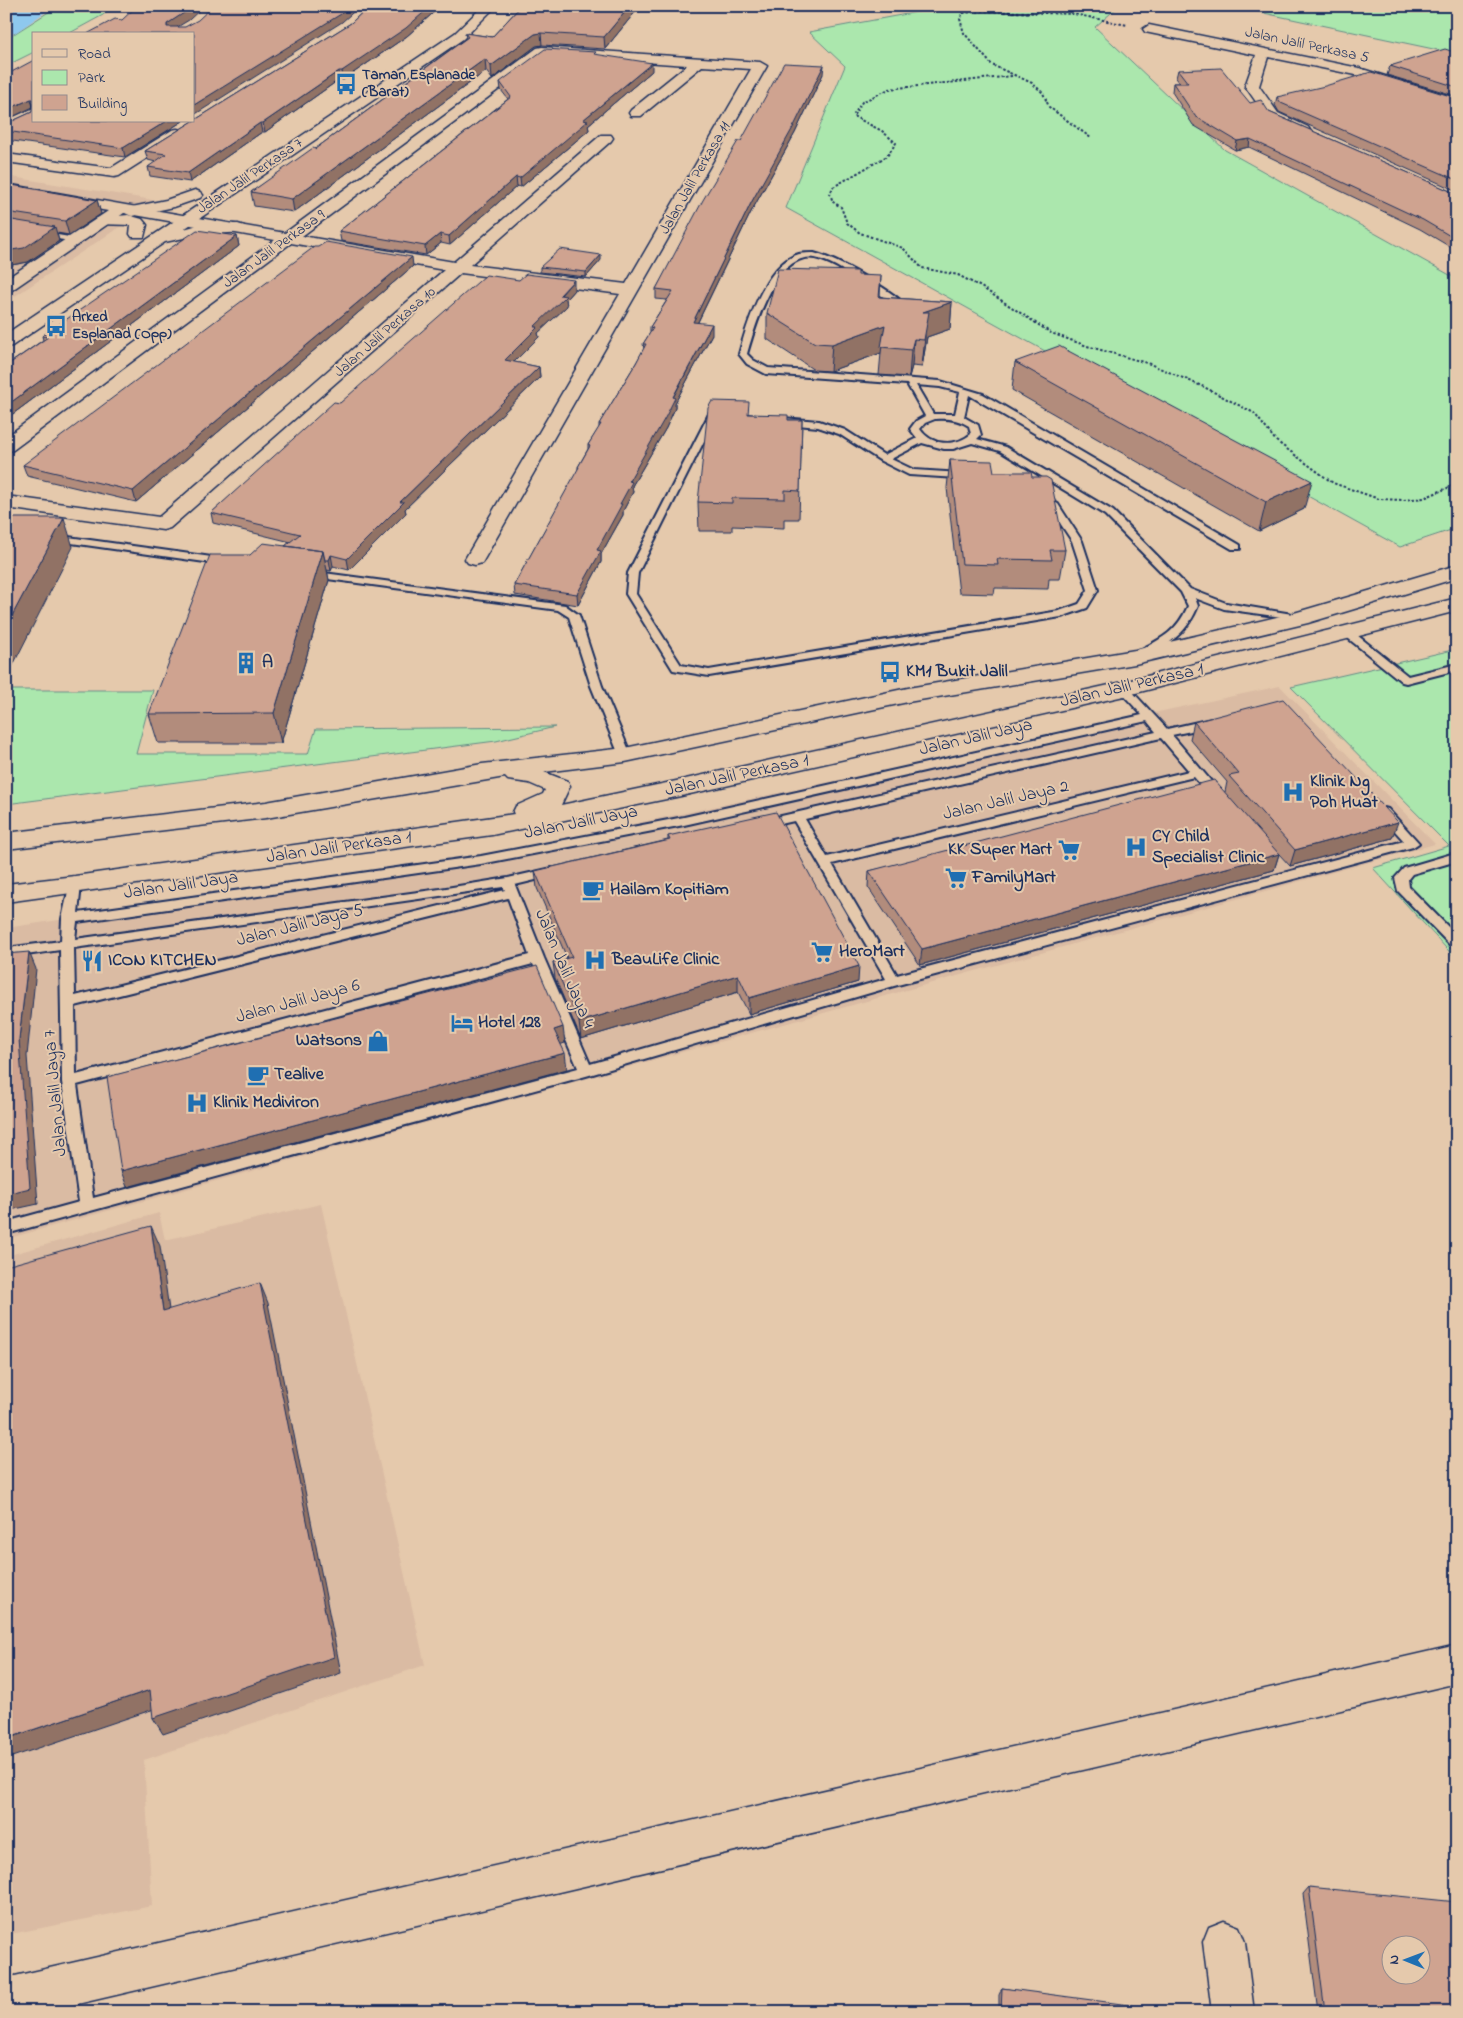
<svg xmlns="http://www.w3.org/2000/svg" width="1463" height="2018" viewBox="0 0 1463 2018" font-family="'Indie Flower',sans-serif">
  <rect width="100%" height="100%" fill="#e5c9ac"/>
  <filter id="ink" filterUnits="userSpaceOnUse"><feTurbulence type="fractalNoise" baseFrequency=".02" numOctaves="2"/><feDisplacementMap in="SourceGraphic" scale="10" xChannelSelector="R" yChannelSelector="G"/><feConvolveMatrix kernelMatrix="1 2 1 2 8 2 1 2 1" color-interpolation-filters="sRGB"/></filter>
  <g filter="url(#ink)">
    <path fill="#dabba3" d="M6,176L159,201L6,302Z
      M1280,686L1435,844L6,1239V928L487,855Z
      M321,1204L425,1665L144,1760L152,1906L6,1935V1256L159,1213L165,1240Z"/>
    <path fill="#abe7ad" stroke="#638b86" d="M58,6H113L103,15L68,34H34V52L6,66V39Z
      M950,6H1119L1095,27L1225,150L1457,279V528L1400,547L786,208L845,66L809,32Z
      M1207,6H1457V54L1259,12Z
      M1457,649V960L1373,868L1449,846L1291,687Z
      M6,690H153L136,754H308L316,729L555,727L496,741L6,804Z"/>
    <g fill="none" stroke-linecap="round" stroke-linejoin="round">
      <path fill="#8ec8ee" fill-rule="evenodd" d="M20,6H51L47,11L15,33L6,35V15Z"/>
      <g stroke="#1b2f5e" stroke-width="4">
        <path id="service" d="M6,226L75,238L79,240L75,242L6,230Z
          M814,253C837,259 892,290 908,307L901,309C879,295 840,263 815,258C777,250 755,326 747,354L753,360L768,368L940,381L983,394L1240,545V549H1232L969,395L964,417L978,425L981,435L977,439L1006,447L1113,511L1190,589L1226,603L1304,616L1305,618L1304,620L1224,609L1195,598L1198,606C1189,628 1176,640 1155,651C1148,654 1143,658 1136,656L1134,654L1136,652C1161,639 1176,633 1188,606L1181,592L1105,515L1000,451L972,443L953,449H944L922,443L891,459L914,470L993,475L1019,483L1058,504L1082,541L1098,590L1087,608L1061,617L709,676L673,670L626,594L628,573L710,412L819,421L845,430L884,455L917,438L910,429L916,421L925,416L907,384L766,374L747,364L739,354C747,324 765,264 799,254C803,253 809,253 814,253ZM916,385L940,387L960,392L955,414H933ZM716,417L818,427L839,434L881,461L909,475L989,480L1013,487L1050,508L1072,541L1088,590L1079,604L1059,611L709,670L681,665L636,594L638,573ZM935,419C947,418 958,419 969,426L971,434C956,447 931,446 920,429L925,423Z
          M54,535L226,559L231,562L226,565L50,540V536Z
          M309,571L565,605L579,615L602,686L631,755L625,759L619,755L591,686L569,617L558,610L305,576L304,574Z
          M1348,630L1352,631L1408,676L1457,664V670L1406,683L1402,682L1344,635L1343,633Z
          M1124,686L1128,687L1167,729L1211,719L1215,720L1217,723L1215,726L1172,735L1221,793L1223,796L1221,799H1213L1194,777L832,864L897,975L1404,841L1378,812L1384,808L1388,809L1419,843L1413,847L894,986L586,1076L6,1234V1222L79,1202L62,1082L60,950L6,958V948L61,941L62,919L70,882H80L81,885L78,913L481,856L684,817L1142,715L1118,689ZM1147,721L1156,732L759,821L757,824L759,827L763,828L794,821L886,979L590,1064L544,958L515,885L556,875L558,872L552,868L508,878L440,889L75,939L77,922L481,864L684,825ZM1161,738L1189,771L827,857L805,819ZM503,887L505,890L75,996L74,948ZM508,898L529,955L76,1075L75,1006ZM533,964L578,1068L93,1198L77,1085Z
          M1455,853H1457V861L1412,874L1408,879L1409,887L1457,936V949L1452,947L1398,891L1395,878L1404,868Z"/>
      </g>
      <g stroke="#1b2f5e" stroke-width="3">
        <path id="minor" d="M1149,25L1359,68L1457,98V106L1356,75L1268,57L1259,86L1278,113L1308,127L1310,130L1308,133H1298L1268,119L1245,86L1256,55L1145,32L1143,29Z
          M542,47L760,62L767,66L482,563L475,565L468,563L465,559L620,294L461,273L170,528L163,530L6,508V496L159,517L444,270L291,243L13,450L6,452V437L275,240L124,213L12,290L6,292V279L108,211L6,193V184L285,233L537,48ZM545,55L687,65L631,110L629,113L631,116H641L702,66L751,69L626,284L470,265L611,141L613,138L611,135H601L454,262L302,236Z
          M177,129L182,130L184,133L182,136L119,176L114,177L6,162V154L111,168L172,130Z
          M1457,1645V1683L43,2012H6V1978Z
          M1224,1921L1239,1927L1245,1942L1254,2012H1212L1203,1942L1209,1927Z"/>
      </g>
      <g stroke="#1b2f5e" stroke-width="3">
        <path id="tertiary" d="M483,6H496L463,39L184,229L198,225L238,224L244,226L246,229L244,232L198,235L165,242L12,346L6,347V334L455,33Z
          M195,190L200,192L203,195L200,198L174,207L132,216L127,214L124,211L127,208L166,200Z
          M128,215L142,219L147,225L144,237H132L130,234L131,225L97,224L94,221L97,218Z"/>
      </g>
      <g stroke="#1b2f5e" stroke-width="3">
        <path id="secondary" d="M1457,565V578L1308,623L1135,664L908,702L625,762L544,772L567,781L570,786L561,805L681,780L1123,682L1457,598V611L1124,696L681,796L492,835L6,902V884L75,876L514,814L513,812L516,806L543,794L545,790L529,783L508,780L505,777L266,818L6,849V833L266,802L482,764L625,748L908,688L1135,650L1294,613Z"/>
      </g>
      <path stroke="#1b2f5e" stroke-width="2" stroke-dasharray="2.5 2" stroke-linecap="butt" d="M963,6V13L960,19L964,33L992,65L1032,83L1043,93L1049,107L1091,138
        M963,13L984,11L1074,14L1127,25
        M1012,76L889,89L862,102L853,116L882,131L896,143L887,156L833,187L830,194L833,202L841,207L847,223L860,233L903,248L922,268L958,275L981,287L1051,333L1087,346L1150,364L1204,387L1254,413L1276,441L1333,483L1379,499L1403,500L1424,498L1457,484"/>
      <use href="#service" fill="#e5c9ac" fill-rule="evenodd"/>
      <use href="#minor" fill="#e5c9ac" fill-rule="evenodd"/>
      <use href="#tertiary" fill="#e5c9ac" fill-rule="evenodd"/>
      <use href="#secondary" fill="#e5c9ac" fill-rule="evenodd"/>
    </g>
    <path fill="#b28c7c" stroke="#1b2f5e" d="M369,6H441L407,36L343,80L340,79L265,132H262L190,182L150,176L148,167L156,162L148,160L145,151L351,23Z
      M521,6H640L605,49L542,45L536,46L492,79L486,71L294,212L254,206L251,192L315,149L466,38L465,33L492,37Z
      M1457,53V96L1387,75L1390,66Z
      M596,55L652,71L588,125L589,130L521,187L517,186L450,245L441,243L426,255L341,241L339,231L508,99L501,90L500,82Z
      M34,60V121H183L125,157L6,140V124L32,112L33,108L6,120Z
      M1178,70L1269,112L1457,194V251L1420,229L1249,147L1235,150L1193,125L1172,92L1173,83H1180L1176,78Z
      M823,74L795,133L751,212L698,322L712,334L675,403V408L666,428L632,486L633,492L623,511V515L601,554V562L578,605L515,595L514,585L578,470V467L588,449V445L599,428V424L636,363L644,349L643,344L650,333V327L667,300L656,299V289L741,141Z
      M1277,97L1457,98V191L1279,112L1275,105Z
      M6,184L97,200L101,214L69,235L57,233L59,241L28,262L6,266Z
      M237,236L239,246L6,419V366L43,340L42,336Z
      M601,260L586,277L540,272V267Z
      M413,266L136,502L27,476L23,465Z
      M881,276L880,297L952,302L950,329L927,337L922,367L912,366L909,377L879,375L881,353L830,371L814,370L767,339V313Z
      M519,280L574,290L566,299L567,306L538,333L539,337L514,362L539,367L540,377L405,509L406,513L349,570L333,566L331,571L327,570L329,580L281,743H158L149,714L250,555L285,546L291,542L213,523L211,513L340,403Z
      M1015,362L1304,509L1259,531L1012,390Z
      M749,414L788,420H802L799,519H784V528L732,526V531H699L698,502Z
      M950,460L994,472L1032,477L1065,550L1060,579H1049L1048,589L995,588L994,594L959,593L947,488Z
      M1194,722L1392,838L1290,866L1279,854L1274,870L920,965L868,887L869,871L1225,792L1227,782L1190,739Z
      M668,836L858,982L749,1014L738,992L581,1039L555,978L553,962L567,958L537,888L535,871L668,840Z
      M1309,1887L1457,2012H1318L1303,1894Z
      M1002,1988L1144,2012H999V1995Z"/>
    <path fill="#917265" stroke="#1b2f5e" d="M193,6H204L189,20L169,32L167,27V24Z
      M350,6H360L342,22L194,115V105Z
      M431,6H441L407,36L343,80L342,71Z
      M630,6H640L605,49L604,37Z
      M541,33L542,45L536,46L492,79L491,66L535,34Z
      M485,59L486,71L294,212L292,199Z
      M652,63V71L588,125L589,130L521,187L520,178L583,120Z
      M824,65L823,74L795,133L751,212L693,332V322L751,203Z
      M339,71L340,79L265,132L263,123Z
      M31,99L33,107L6,120V110Z
      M167,121H183L125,157L123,148Z
      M260,123L262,132L190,182L188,173Z
      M1250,139L1249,147L1235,150L1237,141Z
      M516,177L517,186L450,245L449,236Z
      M97,200L101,214L69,235L65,221Z
      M55,227L59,241L28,262L6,266V251Z
      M440,234L441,243L426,255L425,246Z
      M237,236L239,246L6,419V406Z
      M601,255V260L586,277V272Z
      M412,257L413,266L136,502L133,491Z
      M574,280V290L566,299L567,306L538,333L539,337L506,370L505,360Z
      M952,302L950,329L927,337L922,367L925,337L923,312Z
      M712,324V334L675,403V408L666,428L632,486L633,492L623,511V515L601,554V562L578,605L577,594L597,550L620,504L629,481Z
      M885,325L881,353L830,371L832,344Z
      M914,339L912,366L909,377L911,350Z
      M539,367L540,377L405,509L406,513L349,570L347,559L400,502Z
      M1312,481L1304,509L1259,531L1266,502Z
      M64,518L73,547L8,675L6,672V627Z
      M323,551L329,580L281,743L274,713Z
      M331,555L333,566L331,571L329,560Z
      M1398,822L1392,838L1290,866L1295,850Z
      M1279,854L1274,870L920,965L922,949Z
      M29,952L36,969L27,1056L38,1204L6,1211V1194L19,1039Z
      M859,966L858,982L749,1014V998Z
      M738,975V992L581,1039L579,1022Z
      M563,1027L565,1043L556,1046L554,1030Z
      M565,1053L567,1069L127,1187L121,1171Z
      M151,1226L160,1246L172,1331L163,1311Z
      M260,1283L268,1303L341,1673L163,1734L153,1718Z
      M150,1690L160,1707L6,1759V1739Z"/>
    <path fill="#cfa390" stroke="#1b2f5e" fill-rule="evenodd" d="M137,6H193L187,11L167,24V27H185L198,20L213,6H350L341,14L194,105V34H87L115,19L122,20Z
      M369,6H431L406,28L342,71H339L263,123H260L188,173L148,167L166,154L145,151L351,23Z
      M521,6H630L604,37L541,33L535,34L491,66L485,59L292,199L251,192L313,148L315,149L468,37L465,33L492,37Z
      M545,49L596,52L594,54L652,63L583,120L588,121L520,178L516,177L449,236L440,234L425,246L339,231L511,97L500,82Z
      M1445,49L1457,53V87L1390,66Z
      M34,60V121H167L123,148L6,131V124L32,112L33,99H31L6,110V75Z
      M784,63L824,65L795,124L751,203L693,322L712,324L673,397L675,398L665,418L629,481L632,482L620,504H622L597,550L601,551L577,594L514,585L579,467H578L590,446L588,445L601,424H599L636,363L646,344H643L653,328L650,327L673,291L656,289L703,200L738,141H741Z
      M1221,68L1250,103L1261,100L1269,112L1457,194V240L1423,220L1250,139L1237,141L1195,116L1173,83H1188L1178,70Z
      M1371,72L1457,98V180L1281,103L1277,97L1325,86Z
      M6,184L97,200L65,221L6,212Z
      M6,219L55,227L24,248L6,251Z
      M197,230L237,236L6,406V366L48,337L42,336Z
      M326,242L412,257L133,491L23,465L314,247H318Z
      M560,249L601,255L586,272L540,267Z
      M778,269L858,271V275L881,276L879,297L952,302L923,312H929L924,340L914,339L911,350L881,347L885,325L832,344L815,343L767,313Z
      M526,274L574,280L560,295L566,296L534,327H538L505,360L539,367L400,502H404L347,559L331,555L329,560H325L323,551L285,546L300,534L211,513L334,402L340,403L486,275L519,280Z
      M1059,346L1312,481L1266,502L1015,362Z
      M712,401L749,402L748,414L788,415V420H802L800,491L785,490V499L732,498V503L698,502L708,408Z
      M950,460L992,461L994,472H1031L1032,477H1046L1051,480L1065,550H1050L1052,560L997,559L998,565L962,564Z
      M6,518H64L6,627Z
      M263,543L323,551L274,713L149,714L210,555H250Z
      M1283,699L1398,822L1295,850L1229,776L1239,774L1194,722Z
      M1214,780L1279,854L922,949L869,871Z
      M776,812L859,966L749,998L738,975L579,1022L553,962L572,957L535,871L670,840L668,836Z
      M29,952L19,1039L30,1188L6,1194V954Z
      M537,966L563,1027L554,1030L565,1053L121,1171L107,1077Z
      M151,1226L163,1311L260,1283L334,1657L153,1718L150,1690L6,1739V1266Z
      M1309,1887L1457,1902V2012H1325ZM1390,1946H1420V1976H1390Z
      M1002,1988L1144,2007V2012H1001Z
      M840,2009L877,2012H840Z"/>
  </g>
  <defs>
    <g id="bus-bare" transform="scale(1.725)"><path d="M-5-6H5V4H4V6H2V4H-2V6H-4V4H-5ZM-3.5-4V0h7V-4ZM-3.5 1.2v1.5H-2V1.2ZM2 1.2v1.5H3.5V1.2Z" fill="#1f6fb2" stroke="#e5c9ac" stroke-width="2.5" paint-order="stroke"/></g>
    <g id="building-bare" transform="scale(1.725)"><path d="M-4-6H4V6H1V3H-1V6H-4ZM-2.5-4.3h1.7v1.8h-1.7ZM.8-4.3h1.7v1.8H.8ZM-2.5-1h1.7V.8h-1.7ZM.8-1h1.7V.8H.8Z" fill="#1f6fb2" stroke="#e5c9ac" stroke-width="2.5" paint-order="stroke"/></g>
    <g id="hospital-bare" transform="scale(1.725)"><path d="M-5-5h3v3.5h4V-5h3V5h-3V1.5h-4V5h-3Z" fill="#1f6fb2" stroke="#e5c9ac" stroke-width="2.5" paint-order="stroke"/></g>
    <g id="supermarket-bare" transform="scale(1.725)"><path d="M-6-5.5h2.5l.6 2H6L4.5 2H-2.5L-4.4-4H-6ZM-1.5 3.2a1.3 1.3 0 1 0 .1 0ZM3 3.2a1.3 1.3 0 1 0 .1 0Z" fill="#1f6fb2" stroke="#e5c9ac" stroke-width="2.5" paint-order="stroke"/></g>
    <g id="cafe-bare" transform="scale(1.725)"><path d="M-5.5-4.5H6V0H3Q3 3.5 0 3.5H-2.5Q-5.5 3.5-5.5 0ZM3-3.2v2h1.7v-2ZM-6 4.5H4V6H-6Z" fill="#1f6fb2" stroke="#e5c9ac" stroke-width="2.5" paint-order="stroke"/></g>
    <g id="restaurant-bare" transform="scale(1.725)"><path d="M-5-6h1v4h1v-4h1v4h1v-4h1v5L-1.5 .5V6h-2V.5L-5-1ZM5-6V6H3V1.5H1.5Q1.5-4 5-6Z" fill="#1f6fb2" stroke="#e5c9ac" stroke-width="2.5" paint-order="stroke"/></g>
    <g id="hotel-bare" transform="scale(1.725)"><path d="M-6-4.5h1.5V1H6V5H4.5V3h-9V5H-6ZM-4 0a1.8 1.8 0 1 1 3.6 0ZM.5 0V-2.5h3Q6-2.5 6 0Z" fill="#1f6fb2" stroke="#e5c9ac" stroke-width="2.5" paint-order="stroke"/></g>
    <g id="shop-bare" transform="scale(1.725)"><path d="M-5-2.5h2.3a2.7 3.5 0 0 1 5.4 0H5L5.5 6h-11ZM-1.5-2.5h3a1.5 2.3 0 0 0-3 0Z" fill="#1f6fb2" stroke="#e5c9ac" stroke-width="2.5" paint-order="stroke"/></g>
  </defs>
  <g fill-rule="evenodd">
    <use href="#bus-bare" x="346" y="84"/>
    <use href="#bus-bare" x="56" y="326"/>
    <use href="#building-bare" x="246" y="663"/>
    <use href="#bus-bare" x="890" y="672"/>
    <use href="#hospital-bare" x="1293" y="792"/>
    <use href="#hospital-bare" x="1136" y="847"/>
    <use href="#supermarket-bare" x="1069" y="850"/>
    <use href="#supermarket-bare" x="956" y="878"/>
    <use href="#cafe-bare" x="593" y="890"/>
    <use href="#supermarket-bare" x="822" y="952"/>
    <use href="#hospital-bare" x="595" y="960"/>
    <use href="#restaurant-bare" x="92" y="961"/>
    <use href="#hotel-bare" x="462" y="1023"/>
    <use href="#shop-bare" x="378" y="1041"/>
    <use href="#cafe-bare" x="258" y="1075"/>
    <use href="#hospital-bare" x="197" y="1103"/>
  </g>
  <g text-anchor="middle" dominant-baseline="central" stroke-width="4" stroke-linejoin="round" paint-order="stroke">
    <g font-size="15" fill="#1b2f5e" stroke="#e5c9ac">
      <text transform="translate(1307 45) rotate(12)">Jalan Jalil Perkasa 5</text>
      <text transform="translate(250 176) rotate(-34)">Jalan Jalil Perkasa 7</text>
      <text transform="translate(695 178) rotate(-60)">Jalan Jalil Perkasa 11</text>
      <text transform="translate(274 249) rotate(-36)">Jalan Jalil Perkasa 9</text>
      <text transform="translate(385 332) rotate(-41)">Jalan Jalil Perkasa 10</text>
    </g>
    <g font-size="15" font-weight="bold" fill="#1b2f5e" stroke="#e5c9ac" text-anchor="start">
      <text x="362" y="75">Taman Esplanade<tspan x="362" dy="17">(Barat)</tspan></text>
      <text x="72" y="317">Arked<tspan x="72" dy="17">Esplanad (Opp)</tspan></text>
    </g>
    <g font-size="18" font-weight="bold" fill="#1b2f5e" stroke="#e5c9ac" text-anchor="start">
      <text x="262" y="663">A</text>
      <text x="906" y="672">KM1 Bukit Jalil</text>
      <text x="1310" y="782">Klinik Ng<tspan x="1310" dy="21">Poh Huat</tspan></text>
      <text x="1152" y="837">CY Child<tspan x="1152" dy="21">Specialist Clinic</tspan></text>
      <text x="1052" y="850" text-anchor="end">KK Super Mart</text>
      <text x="972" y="878">FamilyMart</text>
      <text x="610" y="890">Hailam Kopitiam</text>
      <text x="839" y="952">HeroMart</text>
      <text x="612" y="960">BeauLife Clinic</text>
      <text x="108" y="961">ICON KITCHEN</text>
      <text x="478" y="1023">Hotel 128</text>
      <text x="362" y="1041" text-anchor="end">Watsons</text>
      <text x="274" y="1075">Tealive</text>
      <text x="213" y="1103">Klinik Mediviron</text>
    </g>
    <g font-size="18" fill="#1b2f5e" stroke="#e5c9ac">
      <text transform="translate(1132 686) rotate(-13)">Jalan Jalil Perkasa 1</text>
      <text transform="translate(976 738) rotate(-13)">Jalan Jalil Jaya</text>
      <text transform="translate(737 776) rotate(-12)">Jalan Jalil Perkasa 1</text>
      <text transform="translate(1006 801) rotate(-13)">Jalan Jalil Jaya 2</text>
      <text transform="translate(581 823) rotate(-11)">Jalan Jalil Jaya</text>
      <text transform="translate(339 848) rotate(-8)">Jalan Jalil Perkasa 1</text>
      <text transform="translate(181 886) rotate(-8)">Jalan Jalil Jaya</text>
      <text transform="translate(300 926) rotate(-14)">Jalan Jalil Jaya 5</text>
      <text transform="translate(564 969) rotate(67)">Jalan Jalil Jaya 4</text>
      <text transform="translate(298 1002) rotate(-15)">Jalan Jalil Jaya 6</text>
      <text transform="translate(56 1093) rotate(-95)">Jalan Jalil Jaya 7</text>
    </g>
  </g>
  <rect width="1463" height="2018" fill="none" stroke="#e5c9ac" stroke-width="25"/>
  <rect x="12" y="12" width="1438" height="1993" fill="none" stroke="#1b2f5e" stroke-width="2" filter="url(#ink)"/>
  <rect x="32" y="32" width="162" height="90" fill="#e5c9ac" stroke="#948b8d"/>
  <rect x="42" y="49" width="25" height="8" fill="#e5c9ac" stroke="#948b8d"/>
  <text x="78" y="58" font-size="15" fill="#1b2f5e">Road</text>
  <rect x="42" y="70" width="25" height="15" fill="#abe7ad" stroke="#948b8d"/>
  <text x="78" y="82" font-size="15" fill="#1b2f5e">Park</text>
  <rect x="42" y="95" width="25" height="15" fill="#cfa390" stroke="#948b8d"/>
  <text x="78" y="108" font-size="15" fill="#1b2f5e">Building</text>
  <g transform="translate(1406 1960) rotate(271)"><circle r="24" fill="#e5c9ac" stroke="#948b8d"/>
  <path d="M0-4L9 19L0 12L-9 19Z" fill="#1f6fb2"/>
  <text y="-8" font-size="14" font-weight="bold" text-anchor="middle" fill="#1b2f5e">N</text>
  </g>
</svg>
